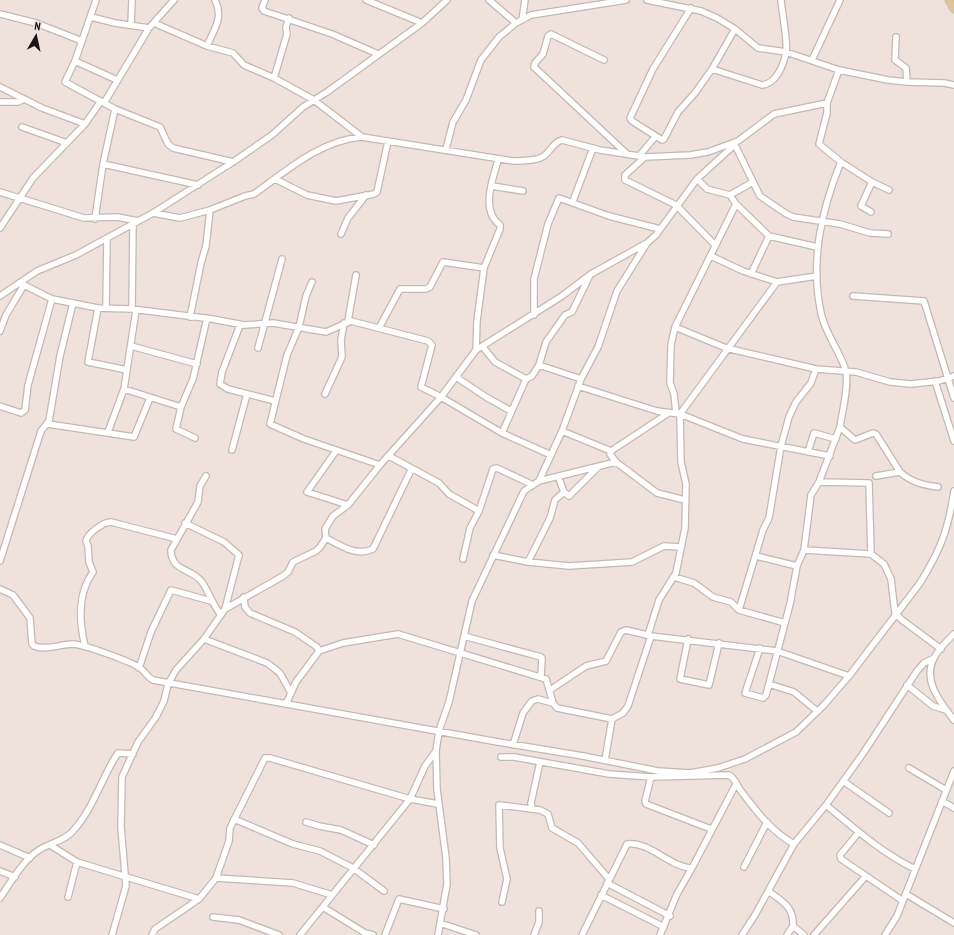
<svg xmlns="http://www.w3.org/2000/svg" width="954" height="935" viewBox="0 0 954 935" font-family="'PT Sans Narrow',sans-serif">
  <rect width="100%" height="100%" fill="#efe2dd"/>
  <g fill="none" stroke-linecap="round" stroke-linejoin="round">
    <g stroke="#c4b8b3" stroke-width="8">
      <path id="minor" d="M96,0L75,61L65,82L115,109L160,127L168,144L173,148L233,162
        M265,0L262,8L264,11L332,34L378,54
        M366,0L422,23
        M489,0L516,23
        M647,0L701,11L717,18L735,29L758,48L786,52L839,70L888,80L907,82L944,83L954,85
        M691,8L653,69L630,118L632,121L662,140L664,139L678,112L695,93L712,69L735,29
        M0,14L36,23L82,41
        M91,17L115,23L149,28
        M522,20L525,0
        M154,23L207,46L233,53L244,65L274,78L314,100L362,137L513,161C522,160 535,162 544,156C551,151 553,142 562,140L600,150L645,157L690,155L708,152L738,141L774,114L827,103L839,70
        M131,25L132,0
        M896,37L895,60L906,68L907,82
        M207,46C214,29 224,18 215,0
        M604,60L551,34L548,36L543,54L535,63L534,67L627,154
        M812,60L840,0
        M75,61L117,80
        M712,69L762,85C776,84 783,66 786,53C788,41 782,13 781,0
        M274,78L287,34L286,27L289,18
        M0,87L42,108L85,124
        M0,102H18L24,99
        M104,103L149,28L174,0
        M827,103V113L819,144L841,162L840,164C821,212 810,262 821,313C825,334 841,352 846,372C849,387 842,412 840,427
        M22,127L67,143
        M446,149L453,122L466,100L481,60L499,37L516,23L531,15L626,0
        M639,156L655,137
        M645,157L625,175V180L676,205L715,245
        M841,162L872,182L889,190
        M103,164L198,185
        M275,179L307,195L336,201L374,194L377,192L388,141
        M697,179L707,189L730,195L753,182
        M492,186L523,191
        M0,192L84,218L117,217L138,221
        M730,195L736,204L769,236L817,247
        M573,201L593,148
        M871,212L861,206L872,182
        M153,213L180,218L210,210L245,196L254,194C286,171 321,140 362,137
        M95,219L103,164L115,109
        M0,228L33,178L85,124L101,101
        M341,234L348,218L366,195
        M711,256L743,271L777,282L817,276
        M751,274L769,236
        M312,282L306,296L299,327L287,355L270,424L304,439L380,465
        M20,283L52,299L98,308L132,309L212,319L244,325L273,323L326,332L351,321L428,341L432,345L421,387L441,397L502,433L551,455
        M0,296L37,271L76,255L153,213L233,162L272,135L303,107L327,92L422,23L447,0
        M853,296L924,301L954,398
        M98,308L88,362L127,370
        M106,308L107,238
        M132,309L133,224
        M534,315V279L548,224L559,198L609,216L660,229
        M190,317L201,263L206,246L210,210
        M348,321L356,275
        M240,325L222,372L220,384L228,389L275,401
        M675,327L726,348L816,369L856,372L890,382L911,384L939,381L954,376
        M379,328L400,289H426L430,287L443,262L484,268
        M0,331L6,315L24,285
        M131,346L197,364
        M483,347L495,362L526,379
        M258,348L282,259
        M476,350L477,321L484,268L500,229V225C480,211 493,178 498,160
        M539,365L581,379
        M456,377L486,397L511,411
        M935,381L954,441
        M578,386L657,411L680,414L743,439L830,456
        M124,389L181,407
        M325,394L342,357L341,340L344,323
        M0,406L21,413L25,410L28,385L52,299
        M676,413L674,394L670,383L671,345L675,327L736,204
        M48,424L134,437L150,398
        M562,431L611,451
        M108,432L124,389L136,310
        M502,433L526,379L532,376L539,365L546,342L565,315L572,312L590,275
        M195,438L176,429L181,407L193,379L207,318
        M232,450L247,394
        M336,451L307,492L348,505
        M611,451L610,454L616,462L657,493L685,500
        M611,451L667,414
        M808,452L814,433L836,439
        M389,456L439,483L449,494L479,511
        M206,476L200,486L198,502L171,550C171,572 192,568 202,582C209,592 212,604 221,615
        M558,476L564,492L569,496L598,467
        M876,476L900,472
        M539,481L616,462
        M819,482L869,483L871,554
        M185,523L224,542L239,555L225,609
        M326,538C340,545 356,557 373,549L411,470
        M804,550L871,554L884,564L891,579L895,613L902,620L941,649
        M493,555L528,562L569,566L632,562L664,546L681,547
        M756,556L797,566
        M463,559L470,528L479,511L493,469L497,468L533,485
        M0,561L41,431L49,421L60,356L73,303
        M528,562L550,518L555,500L564,492
        M674,577L694,583L713,597L731,602L739,610L785,623
        M0,589L13,595L30,618L32,644L34,646C45,651 61,644 73,644C85,645 130,661 140,668C145,671 147,677 153,680L498,742L583,756L658,771L690,773L718,768L745,759L796,732L824,705L849,676L920,583C941,549 948,530 954,491
        M244,597L245,607L250,613L295,632L317,647L319,651
        M739,610L763,530L769,518L781,446L789,417L796,402L811,383L816,369
        M954,634C947,641 938,649 934,658C922,681 941,703 954,720
        M648,635L659,600L676,573L685,528L686,484L681,462L680,414L777,282
        M464,636L541,657L542,658L541,677
        M204,639L267,663L280,673L291,693
        M688,639L680,679L709,685L719,643
        M85,646C79,621 77,594 93,572L89,562L88,546L86,541C87,534 103,522 111,522L177,539
        M760,648L745,693L763,698L766,695L790,604L797,566L804,550L811,495L819,482L840,427L855,440L873,433L876,434L900,472C911,482 923,485 938,487
        M139,668L151,632L171,590L211,601
        M769,684L794,692L817,711
        M907,685L933,706L946,710
        M550,690L586,666L606,661L621,632L626,630L651,636L777,651L849,676
        M286,704L296,682L319,651L343,643L398,634L546,679L553,703L557,708L612,719L623,713L628,706L651,636
        M513,745L523,713L532,701L538,699L553,703
        M501,757H514L609,774L651,777L729,775C735,778 737,786 741,791C756,811 772,832 794,844
        M605,760L612,719
        M540,762L531,803L532,809L540,810L548,814L552,828L578,843L609,879
        M909,768L946,790
        M651,777L645,801L646,804L711,829
        M843,781L889,813
        M942,801L954,808
        M826,805C855,829 882,853 915,869
        M234,819L293,844L320,851L353,868L384,891
        M306,822L319,826L341,830L374,845
        M859,832L840,855L841,859L903,901
        M0,845L30,858
        M50,845L77,862L199,899
        M744,867L767,822
        M0,871L15,877
        M216,878L293,883L332,895
        M607,883L670,916
        M768,891C782,901 794,907 793,926L804,935
        M906,894L954,923
        M601,895L664,927
        M68,897L77,862
        M0,898C11,882 23,860 39,850C49,843 62,842 71,833C93,811 101,778 118,753L133,754
        M502,902L507,879L500,848L499,805L532,809
        M323,907L365,933L373,935
        M213,917L239,920L279,935
        M440,923L476,935
        M112,935L126,886L121,827L122,777L138,742L156,717L164,701L168,684L176,670L204,639L225,609L283,576L288,572L293,562L316,551L320,547L326,538L325,529L333,516L348,505L380,465L441,397L476,350L562,296L591,274L645,244
        M152,935L155,929L199,899L216,878L229,841L230,828L265,758H270L410,799L438,804
        M300,935L410,799L425,766L436,751
        M385,935L399,899L444,909
        M438,935L447,884L446,858L437,789L436,751L439,731L449,702L472,601L524,491L539,481L562,431L581,379L598,347L617,291L647,243L656,235L697,179L731,148L734,143L760,196L785,213L793,217L840,224L870,233L888,234
        M534,935L539,922V911
        M582,935L627,844C650,841 669,867 692,868L736,784
        M660,935L677,894L692,868
        M742,935L755,915L794,844L826,805L862,755L917,671L924,663L934,658
        M787,935L793,926
        M814,935L865,877
        M885,935L897,916L954,771"/>
    </g>
    <g stroke="#c4c2c2" stroke-width="9">
      <path id="major" d="M949,0L954,9"/>
    </g>
    <use href="#minor" stroke="#fff" stroke-width="5.5"/>
    <use href="#major" stroke="#dcc791" stroke-width="7"/>
  </g>
  <g transform="translate(36 36) rotate(9)" stroke="#efe2dd" stroke-width="3" paint-order="stroke">
  <path d="M0-3L7 15L0 10L-7 15Z" fill="#1b1615"/>
  <text y="-6" font-size="11" font-weight="bold" text-anchor="middle" fill="#1b1615">N</text>
  </g>
</svg>
